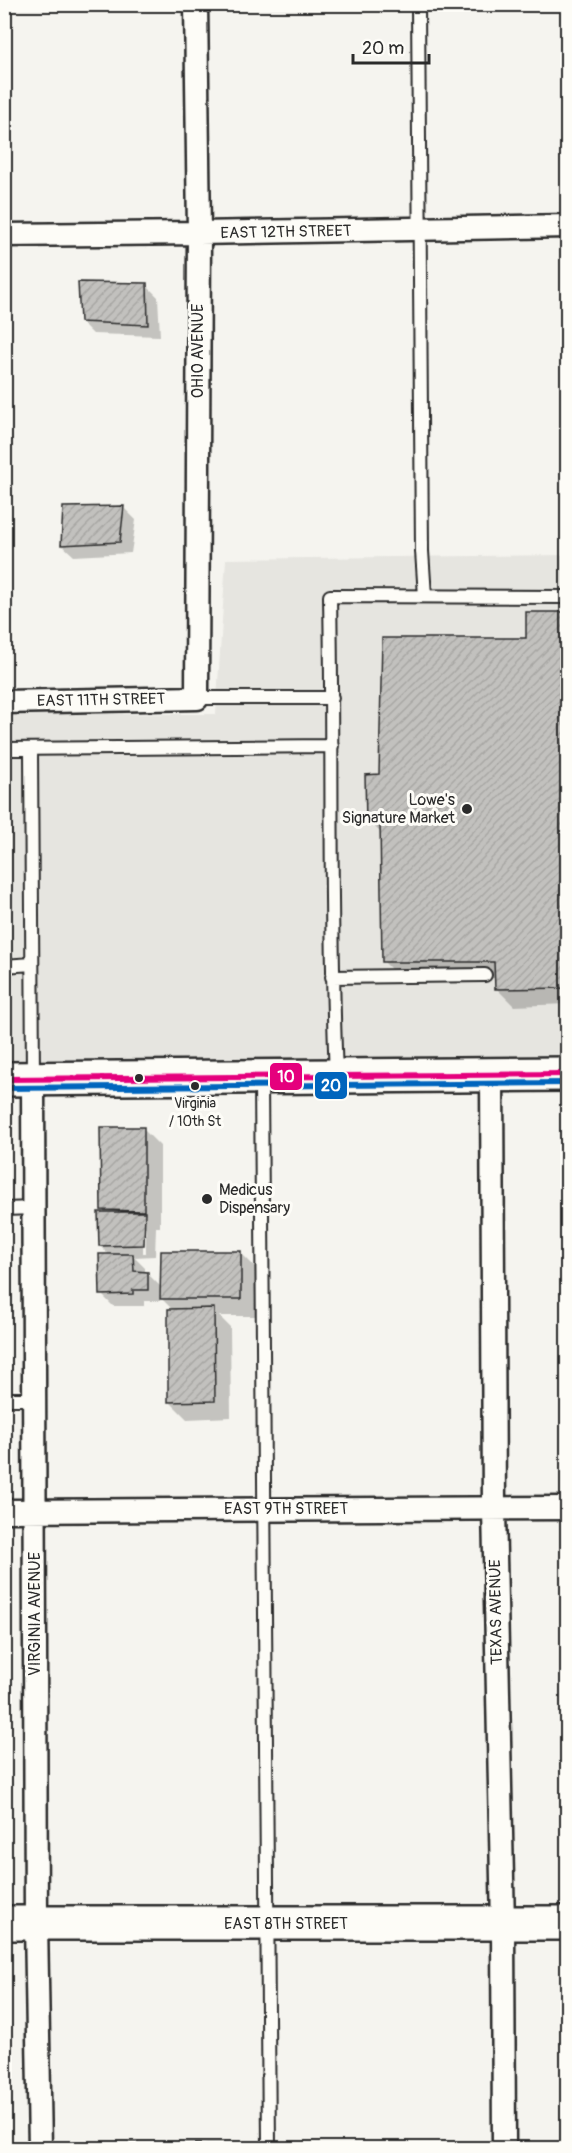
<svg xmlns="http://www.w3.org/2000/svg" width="572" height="2153" viewBox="0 0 572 2153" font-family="Pangolin,sans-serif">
  <defs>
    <pattern id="building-hatch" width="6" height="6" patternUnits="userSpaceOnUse" patternTransform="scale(1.5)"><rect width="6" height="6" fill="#c2c1be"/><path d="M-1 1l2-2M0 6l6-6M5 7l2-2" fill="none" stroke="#a7a6a3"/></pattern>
  </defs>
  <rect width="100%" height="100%" fill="#f5f4ef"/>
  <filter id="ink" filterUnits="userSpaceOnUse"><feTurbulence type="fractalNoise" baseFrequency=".0167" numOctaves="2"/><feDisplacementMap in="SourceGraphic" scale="12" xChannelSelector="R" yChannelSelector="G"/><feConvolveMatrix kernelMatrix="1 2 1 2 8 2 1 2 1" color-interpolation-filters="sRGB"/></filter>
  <g filter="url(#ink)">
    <path fill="#e6e5e0" d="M567,555V1065L5,1069L4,714H216L226,559Z"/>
    <path fill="#0003" fill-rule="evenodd" d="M146,285L158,297L160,336L93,334L81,322Z
      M124,508L136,520L131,553L74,556L62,545Z
      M568,613V1004L514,1006L497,989L496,978H400L383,961L382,834L368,820L380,776L528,639Z
      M4,795L12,803V835H6L9,838V948H4Z
      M143,1129L160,1146V1227H156L155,1256L134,1257L145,1268V1273H147L162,1288L240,1252L257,1269V1316H219L230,1327L231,1417L187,1419L170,1402L174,1311L159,1296L160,1301H144V1306H113L101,1294L110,1256L100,1246L106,1213L102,1210ZM143,1227H146V1253H143Z
      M88,2145L227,2146L230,2148H88Z"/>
    <path fill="url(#building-hatch)" stroke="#2b2b2b" stroke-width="1.5" d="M78,282L147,283L148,325L80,322Z
      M124,506L120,542L61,545L63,507Z
      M526,612H568V988L495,989L494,962H382L380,822L366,821L365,775L379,774L382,638H526Z
      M100,1127H144V1211L101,1210Z
      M98,1212H145L144,1245L99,1246Z
      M161,1251H241V1299H160Z
      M99,1254H133L134,1271L148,1272V1290H133V1294L100,1295Z
      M214,1308L215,1401L168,1402V1309Z
      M86,2143L228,2144V2148H86Z"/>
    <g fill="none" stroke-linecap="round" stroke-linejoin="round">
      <g stroke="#2b2b2b" stroke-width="16">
        <path id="lane" d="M418,4L422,551L425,596
          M197,698H332
          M4,749L332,746
          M31,749L33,1078
          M4,966L32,964
          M332,977L485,975
          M336,1075C329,916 333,756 330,596L568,597
          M261,1079L269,2148
          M4,1209L34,1208
          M4,1399H35"/>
      </g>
      <g stroke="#2b2b2b" stroke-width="27">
        <path id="street" d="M4,235L199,233L568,226
          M4,702L197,698L199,233L196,4
          M492,1075L494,1509L503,1925L504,2148
          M33,1079L36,1923L40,2148
          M4,1511L568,1508"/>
      </g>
      <g stroke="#2b2b2b" stroke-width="38">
        <path id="secondary" d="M4,1079L568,1074
          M4,1923H568"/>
      </g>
      <use href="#lane" stroke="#fdfcf7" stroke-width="12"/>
      <use href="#street" stroke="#fdfcf7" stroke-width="22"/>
      <use href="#secondary" stroke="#fdfcf7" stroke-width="33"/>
      <g stroke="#fdfcf7" stroke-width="10">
        <path id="bus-1" d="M4,1079L568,1074"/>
      </g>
      <g stroke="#fdfcf7" stroke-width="10">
        <path id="bus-2" d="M4,1088L568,1083"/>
      </g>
      <use href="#bus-1" stroke="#e5007d" stroke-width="6"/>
      <use href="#bus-2" stroke="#0065bd" stroke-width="6"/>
    </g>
  </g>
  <g fill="#2b2b2b" stroke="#fdfcf7" stroke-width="2">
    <circle cx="467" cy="809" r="6"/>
    <circle cx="139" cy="1078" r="5"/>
    <circle cx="195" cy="1086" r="5"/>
    <circle cx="207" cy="1199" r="6"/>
  </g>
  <g text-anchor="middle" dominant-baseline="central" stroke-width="6" stroke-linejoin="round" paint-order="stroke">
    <g font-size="14" fill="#2b2b2b" stroke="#fdfcf7">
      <text x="195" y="1103">Virginia<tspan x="195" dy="18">/ 10th St</tspan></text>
    </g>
    <g font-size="16" fill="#2b2b2b" stroke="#fdfcf7">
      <text transform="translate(286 232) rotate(-1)">EAST 12TH STREET</text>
      <text transform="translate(198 351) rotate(-90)">OHIO AVENUE</text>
      <text transform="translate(101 700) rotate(-1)">EAST 11TH STREET</text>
      <text x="286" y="1509">EAST 9TH STREET</text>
      <text transform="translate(496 1612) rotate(-91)">TEXAS AVENUE</text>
      <text transform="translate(35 1614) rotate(-90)">VIRGINIA AVENUE</text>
      <text x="286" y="1924">EAST 8TH STREET</text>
    </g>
    <g font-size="16" fill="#2b2b2b" stroke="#fdfcf7" text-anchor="end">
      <text x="455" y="800">Lowe's<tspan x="455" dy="18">Signature Market</tspan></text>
      <text x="219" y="1190" text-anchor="start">Medicus<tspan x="219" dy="18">Dispensary</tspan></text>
    </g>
  </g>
  <g stroke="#fdfcf7" stroke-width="2">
    <rect x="269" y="1062" width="34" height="29" rx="6" fill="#e5007d"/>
    <rect x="314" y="1071" width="34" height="29" rx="6" fill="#0065bd"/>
  </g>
  <g font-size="16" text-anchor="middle" font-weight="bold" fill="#fff">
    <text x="286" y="1082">10</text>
    <text x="331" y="1091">20</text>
  </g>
  <rect width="572" height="2153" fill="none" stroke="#fdfcf7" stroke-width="24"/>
  <rect x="12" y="12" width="548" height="2129" fill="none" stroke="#2b2b2b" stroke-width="2" filter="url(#ink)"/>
  <path d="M353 54v9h76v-9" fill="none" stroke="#2b2b2b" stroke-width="3"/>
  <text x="362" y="54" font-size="18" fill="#2b2b2b" stroke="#fdfcf7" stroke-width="4.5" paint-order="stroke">20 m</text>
</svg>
